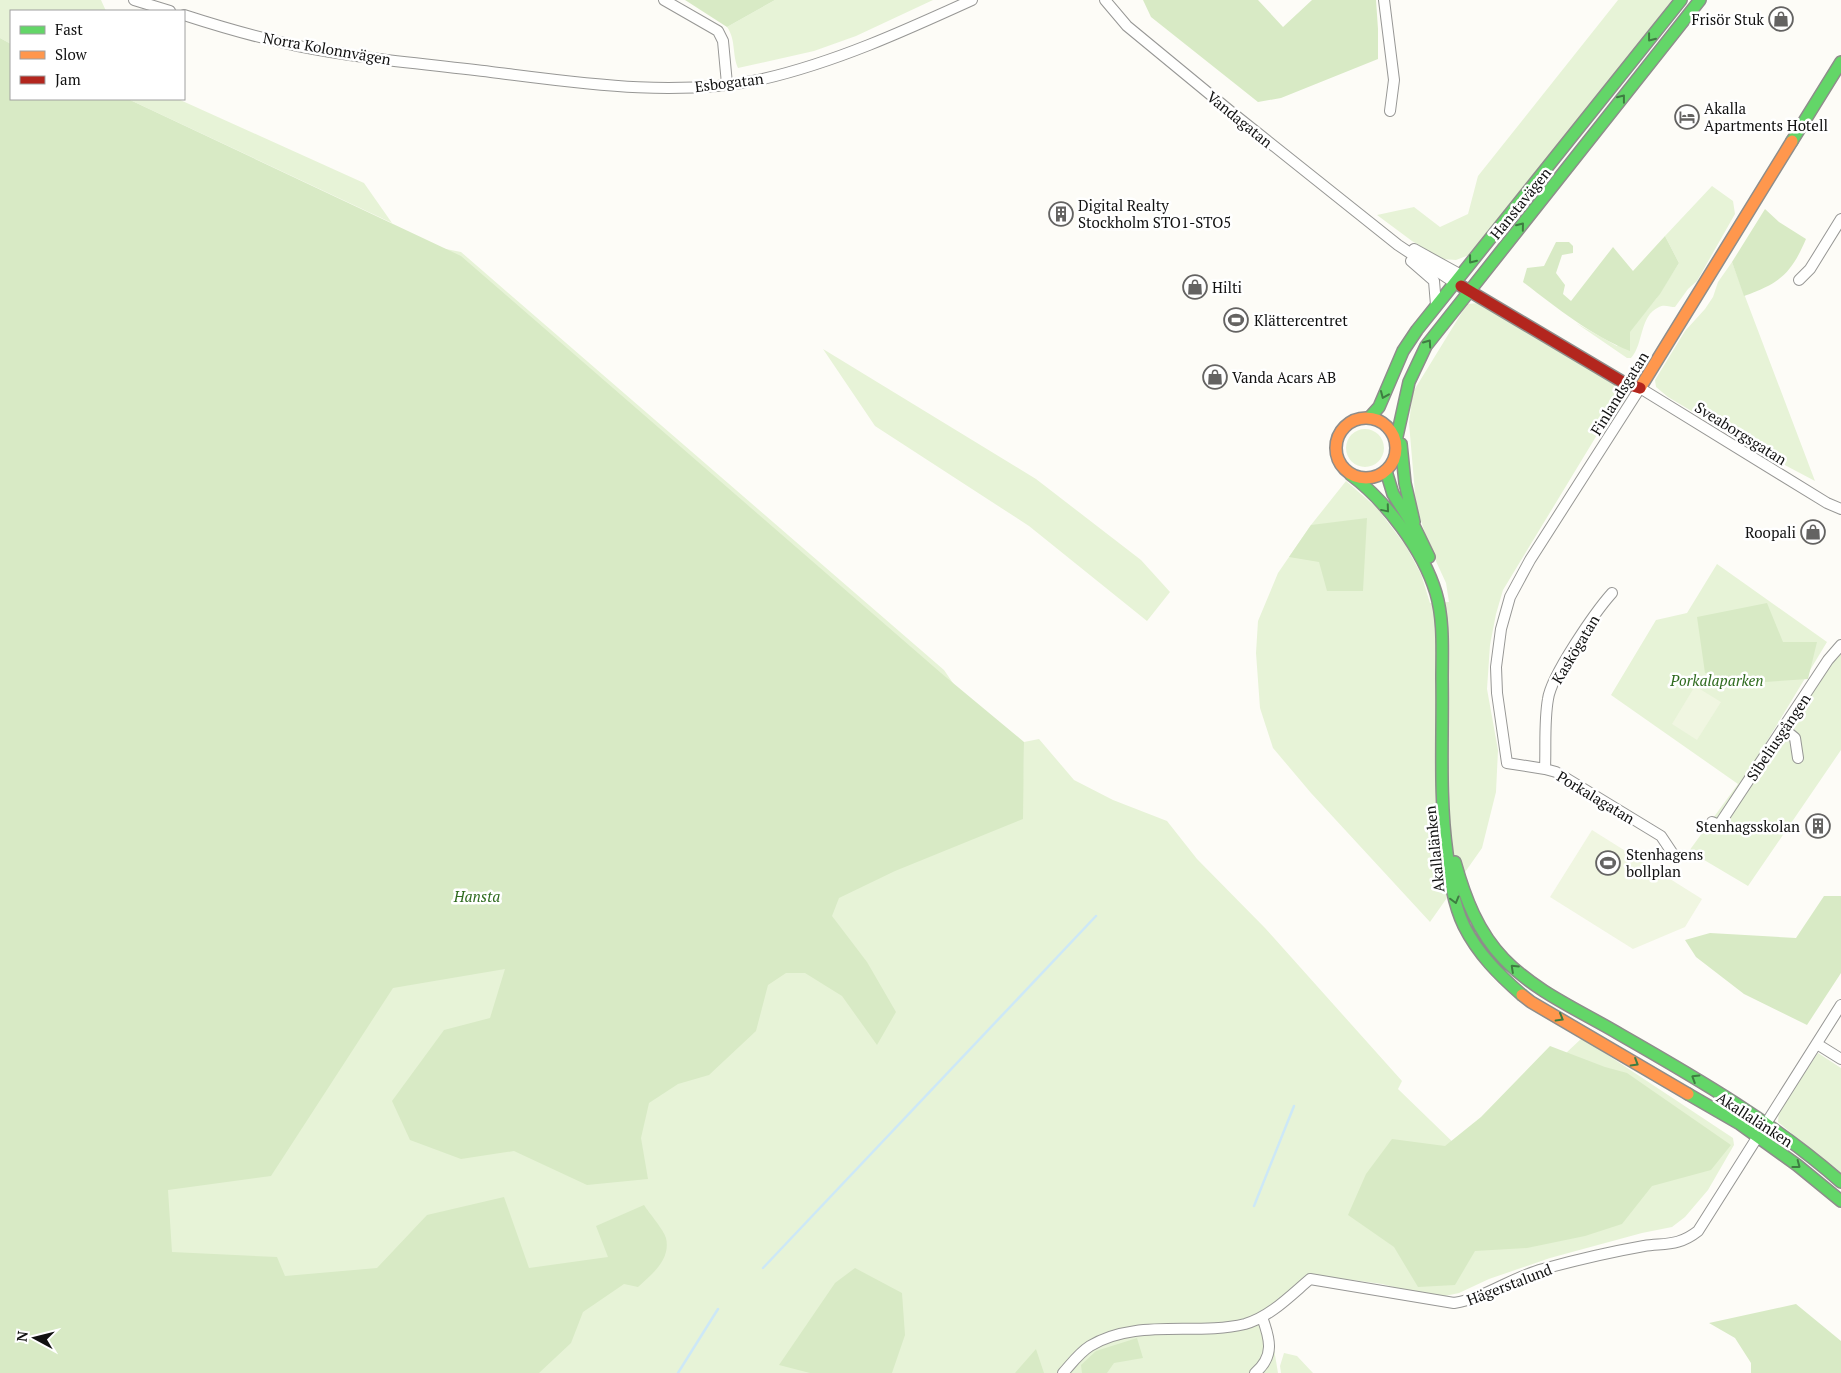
<svg xmlns="http://www.w3.org/2000/svg" width="1841" height="1373" viewBox="0 0 1841 1373" font-family="'PT Serif',serif">
  <rect width="100%" height="100%" fill="#fdfcf7"/>
  <path fill="#e7f3d7" d="M0,0H101L106,11H11V44L0,38Z
    M775,0H933L856,36L814,51L738,68C732,55 736,39 727,27Z
    M1618,0H1672C1605,86 1536,170 1469,255L1456,260L1442,259L1412,241L1377,215L1414,207L1440,227L1468,214L1478,176Z
    M0,83L11,99L290,218L461,252L944,670L998,749L1023,782L1024,742L1039,739L1074,780L1113,800L1167,821L1197,859L1265,928L1402,1081L1398,1089L1462,1151L1582,1038L1733,1138L1734,1145L1708,1190L1685,1217L1672,1227L1642,1233L1550,1258L1489,1279L1459,1293L1445,1296L1417,1293L1382,1284L1315,1275L1296,1297L1269,1319L1278,1373H0Z
    M128,99H178L364,183L392,223Z
    M1712,186L1733,201L1735,214L1731,221L1697,281L1688,289L1675,307C1670,307 1664,304 1659,307C1639,316 1644,344 1631,358H1627L1576,323L1617,346L1656,299L1679,263L1665,236Z
    M1732,262L1815,481L1762,453L1668,397L1656,387L1655,380L1685,331L1705,309L1713,297L1718,282Z
    M1479,303L1620,384L1623,392L1503,590L1496,614L1490,645L1487,689L1498,750L1496,792L1482,848L1430,922L1311,793L1273,748L1260,708L1256,653L1258,621L1278,573L1311,525L1346,481L1377,508L1406,546L1421,574L1430,603L1449,602L1446,583L1429,546L1416,505L1409,423L1413,392L1467,304Z
    M823,349L1036,479L1141,560L1170,592L1147,621L1029,526L875,426Z
    M1346 448a19 19 0 1 1 38 0a19 19 0 1 1-38 0Z
    M1717,564L1827,642L1758,756L1841,646V750L1748,886L1689,851L1738,784L1611,695L1656,620L1687,613Z
    M1818,1053L1841,1068V1174L1778,1122L1779,1110Z
    M1284,1353L1297,1356L1313,1373H1281L1280,1366Z"/>
  <path fill="#d8eac5" d="M685,0H775L727,27Z
    M1143,0H1258L1283,27L1312,0H1376L1378,29V59L1281,98L1258,102L1151,17Z
    M0,38L11,44V99H128L461,256L941,673L1024,742L1023,819L895,871L839,898L832,916L867,962L896,1012L877,1045L842,996L805,973H786L768,985L756,1031L709,1075L678,1084L649,1103L641,1138L648,1179L587,1185L514,1151L461,1159L410,1140L392,1101L444,1030L490,1018L505,969L393,988L271,1176L168,1190L172,1252L277,1257L285,1276L377,1268L427,1215L504,1197L529,1268L608,1257L596,1226L644,1205C649,1213 664,1230 666,1238C671,1260 652,1274 638,1287L624,1284L583,1312L571,1343L539,1373H0Z
    M1765,209L1779,222L1806,239C1791,274 1780,283 1744,296L1732,262Z
    M1665,236L1679,263L1660,294L1630,332V351C1590,335 1557,308 1523,282L1527,268L1544,266L1556,242H1569L1573,246V253L1562,255L1556,273L1565,285L1563,294L1571,301L1613,247L1633,271Z
    M1367,518L1363,591H1327L1319,562L1289,557L1311,525Z
    M1767,603L1783,642H1817L1808,679L1749,683L1705,673L1697,617Z
    M1824,896H1841V973L1807,1025L1744,994L1696,957L1685,940L1710,933L1796,938Z
    M1550,1046L1605,1067L1627,1073L1731,1145L1711,1170L1652,1186L1622,1224L1585,1236L1527,1248L1475,1251L1455,1285L1418,1287L1394,1247L1348,1215L1366,1174L1392,1139L1445,1146L1481,1117Z
    M855,1268L902,1293L905,1335L892,1373H810L779,1365L835,1283Z
    M1796,1304L1841,1341V1373H1751V1363L1735,1338L1709,1323Z
    M1137,1338L1143,1358L1114,1363L1107,1373H1082L1081,1365L1096,1351Z
    M1036,1349L1044,1373H1015Z"/>
  <path fill="#f0f6e1" d="M1695,686L1721,702L1697,740L1672,724Z
    M1592,830L1702,899L1685,927L1633,949L1550,897Z"/>
  <g fill="none" stroke-linecap="round" stroke-linejoin="round">
    <path stroke="#cde8f7" stroke-width="2.5" d="M1254,1206L1294,1106
      M763,1268L1096,916
      M678,1373L718,1309"/>
    <g stroke="#979795" stroke-width="12">
      <path id="street" d="M134,0L170,11
        M664,0L718,31L723,41L727,84
        M1105,0L1127,26L1235,115L1398,245L1455,283
        M1384,0L1394,80L1390,111
        M184,15C221,27 259,38 298,46C362,59 427,64 491,72C579,83 675,98 763,79C836,62 904,31 972,0
        M1414,249L1461,275
        M1411,261L1434,281L1436,305
        M1799,280L1810,269L1841,219
        M1784,729L1795,738L1798,758
        M1545,769C1546,747 1544,721 1548,699C1551,676 1595,612 1612,593
        M1712,822L1719,825L1828,660L1841,645
        M1673,854L1661,836L1556,772L1545,769L1507,763L1497,693L1496,667L1501,629L1510,597L1530,560L1640,388L1827,503L1841,509
        M1817,1044L1841,1059
        M1063,1373C1072,1363 1079,1353 1090,1346C1136,1318 1195,1336 1245,1324C1270,1317 1291,1295 1310,1279L1454,1303C1486,1298 1512,1277 1543,1269C1576,1260 1610,1252 1644,1246C1666,1243 1679,1246 1698,1231L1841,1005
        M1255,1373C1275,1356 1270,1339 1262,1317"/>
    </g>
    <g stroke="#8e8d8b" stroke-width="14">
      <path id="fast" d="M1792,141L1841,62
        M1369,418L1379,407L1403,351L1417,330L1681,0
        M1396,441L1409,382L1426,346L1700,0
        M1401,444L1405,483L1414,522
        M1386,471L1393,494L1415,528L1429,557
        M1351,475C1386,501 1423,550 1436,593C1444,620 1442,651 1442,679C1443,737 1439,796 1447,853C1450,878 1453,903 1464,926C1478,954 1499,975 1522,995
        M1455,862C1465,898 1478,932 1504,959C1537,993 1581,1011 1621,1035C1698,1079 1774,1123 1841,1182
        M1688,1094L1740,1124L1797,1165L1841,1201"/>
    </g>
    <g stroke="#8e8d8b" stroke-width="14">
      <path id="slow" d="M1640,388L1792,141
        M1336 448a30 30 0 1 1 60 0a30 30 0 1 1-60 0Z
        M1522,995L1531,1002L1688,1094"/>
    </g>
    <g stroke="#8e8d8b" stroke-width="14">
      <path id="jam" d="M1461,286L1626,384L1640,388"/>
    </g>
    <use href="#street" stroke="#fffffe" stroke-width="10"/>
    <use href="#fast" stroke="#63d668" stroke-width="11"/>
    <use href="#slow" stroke="#ff974d" stroke-width="11"/>
    <use href="#jam" stroke="#b3261e" stroke-width="11"/>
  </g>
  <defs><path id="oneway-chevron" d="M-2-3.5L2.5 0L-2 3.5" fill="none" stroke-width="1.6" stroke-linecap="round" stroke-linejoin="round" transform="scale(1.25)"/></defs>
  <g stroke="#3e7d41">
    <use href="#oneway-chevron" transform="translate(1651 38) rotate(128)"/>
    <use href="#oneway-chevron" transform="translate(1622 98) rotate(-52)"/>
    <use href="#oneway-chevron" transform="translate(1521 226) rotate(-51)"/>
    <use href="#oneway-chevron" transform="translate(1472 260) rotate(128)"/>
    <use href="#oneway-chevron" transform="translate(1428 343) rotate(-55)"/>
    <use href="#oneway-chevron" transform="translate(1384 395) rotate(113)"/>
    <use href="#oneway-chevron" transform="translate(1386 509) rotate(50)"/>
    <use href="#oneway-chevron" transform="translate(1455 900) rotate(75)"/>
    <use href="#oneway-chevron" transform="translate(1514 968) rotate(-137)"/>
    <use href="#oneway-chevron" transform="translate(1560 1018) rotate(30)"/>
    <use href="#oneway-chevron" transform="translate(1635 1063) rotate(31)"/>
    <use href="#oneway-chevron" transform="translate(1695 1078) rotate(-148)"/>
    <use href="#oneway-chevron" transform="translate(1797 1165) rotate(37)"/>
  </g>
  <defs>
    <g id="shop-ring" transform="scale(1.25)"><circle r="9.5" fill="#fff" stroke="#646362" stroke-width="1.5"/><path d="M-5-2.5h2.3a2.7 3.5 0 0 1 5.4 0H5L5.5 6h-11ZM-1.5-2.5h3a1.5 2.3 0 0 0-3 0Z" fill="#646362"/></g>
    <g id="hotel-ring" transform="scale(1.25)"><circle r="9.5" fill="#fff" stroke="#646362" stroke-width="1.5"/><path d="M-6-4.5h1.5V1H6V5H4.5V3h-9V5H-6ZM-4 0a1.8 1.8 0 1 1 3.6 0ZM.5 0V-2.5h3Q6-2.5 6 0Z" fill="#646362"/></g>
    <g id="building-ring" transform="scale(1.25)"><circle r="9.5" fill="#fff" stroke="#646362" stroke-width="1.5"/><path d="M-4-6H4V6H1V3H-1V6H-4ZM-2.5-4.3h1.7v1.8h-1.7ZM.8-4.3h1.7v1.8H.8ZM-2.5-1h1.7V.8h-1.7ZM.8-1h1.7V.8H.8Z" fill="#646362"/></g>
    <g id="stadium-ring" transform="scale(1.25)"><circle r="9.5" fill="#fff" stroke="#646362" stroke-width="1.5"/><path d="M0-5a6.5 5 0 1 0 0 10a6.5 5 0 1 0 0-10ZM-3.5-1.8h7v3.6h-7Z" fill="#646362"/></g>
  </defs>
  <g fill-rule="evenodd">
    <use href="#shop-ring" x="1781" y="19"/>
    <use href="#hotel-ring" x="1687" y="117"/>
    <use href="#building-ring" x="1061" y="214"/>
    <use href="#shop-ring" x="1195" y="287"/>
    <use href="#stadium-ring" x="1236" y="320"/>
    <use href="#shop-ring" x="1215" y="377"/>
    <use href="#shop-ring" x="1813" y="532"/>
    <use href="#building-ring" x="1818" y="826"/>
    <use href="#stadium-ring" x="1608" y="863"/>
  </g>
  <g text-anchor="middle" dominant-baseline="central" stroke-width="5" stroke-linejoin="round" paint-order="stroke">
    <g font-size="15" fill="#111" stroke="#fff" text-anchor="start">
      <text x="1764" y="19" text-anchor="end">Frisör Stuk</text>
      <text x="1704" y="108">Akalla<tspan x="1704" dy="17">Apartments Hotell</tspan></text>
      <text x="1078" y="205">Digital Realty<tspan x="1078" dy="17">Stockholm STO1-STO5</tspan></text>
      <text x="1212" y="287">Hilti</text>
      <text x="1254" y="320">Klättercentret</text>
      <text x="1232" y="377">Vanda Acars AB</text>
      <text x="1796" y="532" text-anchor="end">Roopali</text>
      <text x="1800" y="826" text-anchor="end">Stenhagsskolan</text>
      <text x="1626" y="854">Stenhagens<tspan x="1626" dy="17">bollplan</tspan></text>
    </g>
    <g font-size="15" fill="#111" stroke="#fff">
      <text transform="translate(327 48) rotate(10)">Norra Kolonnvägen</text>
      <text transform="translate(729 82) rotate(-7)">Esbogatan</text>
      <text transform="translate(1240 119) rotate(39)">Vandagatan</text>
      <text transform="translate(1520 203) rotate(-51)">Hanstavägen</text>
      <text transform="translate(1619 393) rotate(-58)">Finlandsgatan</text>
      <text transform="translate(1741 433) rotate(32)">Sveaborgsgatan</text>
      <text transform="translate(1575 649) rotate(-59)">Kaskögatan</text>
      <text transform="translate(1778 737) rotate(-56)">Sibeliusgången</text>
      <text transform="translate(1596 797) rotate(31)">Porkalagatan</text>
      <text transform="translate(1434 849) rotate(-96)">Akallalänken</text>
      <text transform="translate(1755 1119) rotate(33)">Akallalänken</text>
      <text transform="translate(1509 1284) rotate(-21)">Hägerstalund</text>
    </g>
    <g font-size="15" font-style="italic" fill="#2f6b1f" stroke="#fff">
      <text x="1717" y="680">Porkalaparken</text>
      <text x="477" y="896">Hansta</text>
    </g>
  </g>
  <rect x="10" y="10" width="175" height="90" fill="#ffffff" stroke="#a0a0a0"/>
  <rect x="20" y="26" width="25" height="8" fill="#63d668" stroke="#a0a0a0"/>
  <text x="55" y="35" font-size="15" fill="#111111">Fast</text>
  <rect x="20" y="51" width="25" height="8" fill="#ff974d" stroke="#a0a0a0"/>
  <text x="55" y="60" font-size="15" fill="#111111">Slow</text>
  <rect x="20" y="76" width="25" height="8" fill="#b3261e" stroke="#a0a0a0"/>
  <text x="55" y="85" font-size="15" fill="#111111">Jam</text>
  <g transform="translate(35 1338) rotate(277)" stroke="#ffffff" stroke-width="4" paint-order="stroke">
  <path d="M0-4L9 19L0 12L-9 19Z" fill="#111111"/>
  <text y="-8" font-size="14" font-weight="bold" text-anchor="middle" fill="#111111">N</text>
  </g>
</svg>
